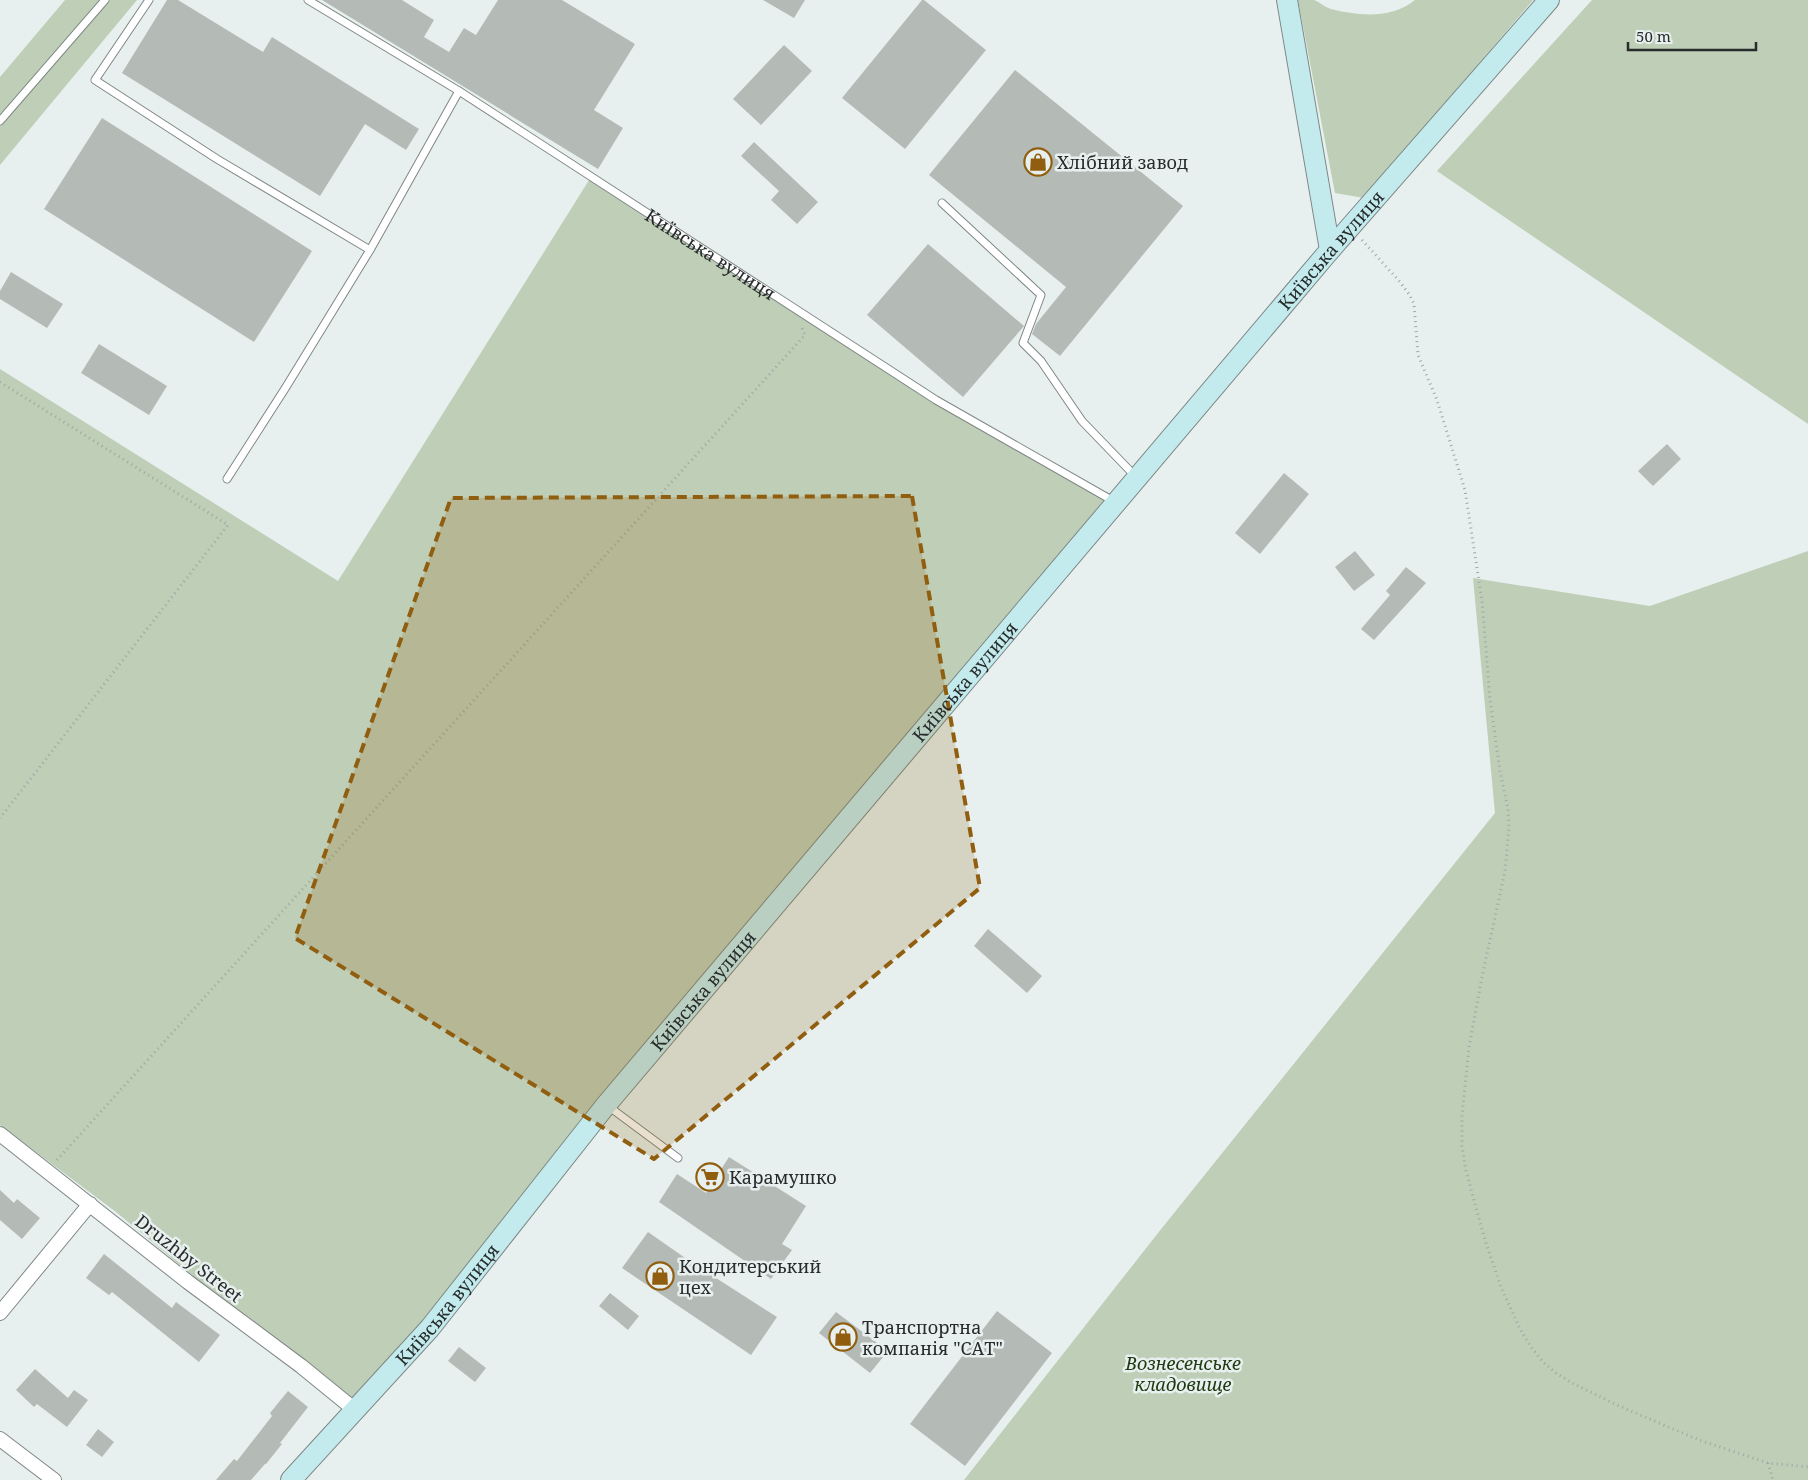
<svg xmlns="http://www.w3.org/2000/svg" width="1808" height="1480" viewBox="0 0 1808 1480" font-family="'Noto Serif',serif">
  <rect width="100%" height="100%" fill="#e7f0ee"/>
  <path fill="#beceb7" d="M65,0H137L0,165V77Z
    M1298,0C1302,0 1310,0 1314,0C1320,2 1324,7 1331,9C1358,16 1392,19 1415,0H1533L1364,198L1335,193Z
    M1592,0H1808V424L1437,171Z
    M591,177L936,400L1116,502L355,1410L116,1212L0,1125V369L338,581Z
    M1808,551V1480H964L1158,1233L1495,813L1473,578L1650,606Z"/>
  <path fill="#b4bbb6" d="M167,0H178L263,52L272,37L419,129L406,150L365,124L320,196L122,73Z
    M322,0H402L434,20L424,37L449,52L464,28L476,35L498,0H562L635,44L594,110L623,128L598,169Z
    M763,0H805L794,18Z
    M922,0H924L986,50L905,149L842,98Z
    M784,45L812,71L761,125L733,99Z
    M1015,70L1183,206L1060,356L1032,334L1036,324L1066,287L929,175Z
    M102,118L312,251L254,342L44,209Z
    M754,142L818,202L797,224L771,200L779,191L741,156Z
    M928,244L1024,326L963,397L867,315Z
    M11,272L63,304L47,328L0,299V291Z
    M99,344L167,386L149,415L81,373Z
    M1667,444L1681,459L1653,486L1638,471Z
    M1284,473L1309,494L1260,554L1235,533Z
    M1355,551L1375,575L1354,591L1335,567Z
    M1406,567L1426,583L1374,640L1361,629L1390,595L1386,591Z
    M988,929L1042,976L1027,993L974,946Z
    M729,1157L806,1206L782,1244L792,1250L771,1279L659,1202L677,1174L706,1193Z
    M0,1190L14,1203L17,1199L40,1218L22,1239L0,1220Z
    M648,1232L691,1262L777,1317L751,1355L622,1268Z
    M104,1254L172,1308L176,1302L220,1335L199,1362L112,1292L109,1295L86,1278Z
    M610,1293L639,1316L628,1330L599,1306Z
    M997,1311L1052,1353L965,1466L910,1424Z
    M836,1312L888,1351L870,1373L819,1333Z
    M459,1347L486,1368L475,1382L448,1361Z
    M35,1369L68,1398L74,1390L88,1400L67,1427L37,1404L34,1407L16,1390Z
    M288,1391L308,1407L280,1443L282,1444L266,1464H265L251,1480H216L234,1459L237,1461L272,1416L270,1413Z
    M98,1429L114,1442L102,1457L86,1445Z"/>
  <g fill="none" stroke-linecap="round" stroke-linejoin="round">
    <g stroke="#7f8785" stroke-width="9">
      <g id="service">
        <path d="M149,0L95,80L217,159L370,250"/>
        <path id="s1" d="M308,0L459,91L936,400L1115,502"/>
        <path d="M0,121L105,0"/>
        <path d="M942,203L1041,295L1023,343L1041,361L1082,421L1136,477"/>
        <path d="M227,479L286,387L370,250L459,91"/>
        <path d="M608,1106L678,1158"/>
      </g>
    </g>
    <g stroke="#7f8785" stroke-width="16">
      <path id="minor" d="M0,1134L188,1282L301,1366L355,1410
        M0,1313L90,1204
        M0,1439L54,1480"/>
    </g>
    <g stroke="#7f8785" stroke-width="22">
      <g id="secondary">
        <path d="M1287,0L1330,250"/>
        <path id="s2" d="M291,1480L430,1328L606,1105L1330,250L1549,0"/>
      </g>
    </g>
    <path stroke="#a0a7a5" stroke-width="3" stroke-dasharray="1 4" stroke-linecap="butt" d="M1362,240L1400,282L1409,294L1414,304L1418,355L1437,400L1465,490L1482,601L1490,699L1500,771L1508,809L1509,828L1505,871L1482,977L1469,1047L1462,1116V1146L1466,1171L1485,1240L1501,1287L1520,1329L1531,1347L1543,1362L1556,1373L1572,1383L1617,1405L1699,1440L1768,1463L1808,1467
      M0,382L228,525L0,818
      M57,1160L805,335L802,328
      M1768,1463L1773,1480"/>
    <use href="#service" stroke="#fff" stroke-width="7"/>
    <use href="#minor" stroke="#fff" stroke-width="14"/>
    <use href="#secondary" stroke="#c3ebee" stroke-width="20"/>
  </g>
  <path fill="#915e0f" fill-opacity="0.2" stroke="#915e0f" stroke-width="4" stroke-dasharray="10 6" stroke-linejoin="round" d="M912,496L980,888L654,1159L295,938L451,498Z"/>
  <defs>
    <g id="shop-ring" transform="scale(1.4375)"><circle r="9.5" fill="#e7f0ee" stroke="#915e0f" stroke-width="1.5"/><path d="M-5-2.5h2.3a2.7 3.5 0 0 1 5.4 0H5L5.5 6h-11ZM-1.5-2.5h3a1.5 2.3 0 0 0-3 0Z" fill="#915e0f"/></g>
    <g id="supermarket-ring" transform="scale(1.4375)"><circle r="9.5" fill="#e7f0ee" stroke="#915e0f" stroke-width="1.5"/><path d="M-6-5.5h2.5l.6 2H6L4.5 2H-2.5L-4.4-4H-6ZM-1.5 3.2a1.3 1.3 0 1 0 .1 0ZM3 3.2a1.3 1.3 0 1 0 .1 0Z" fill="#915e0f"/></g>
  </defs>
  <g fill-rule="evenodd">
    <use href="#shop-ring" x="1038" y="162"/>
    <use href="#supermarket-ring" x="710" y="1177"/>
    <use href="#shop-ring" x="660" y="1276"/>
    <use href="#shop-ring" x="843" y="1337"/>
  </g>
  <g text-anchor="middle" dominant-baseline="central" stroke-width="5" stroke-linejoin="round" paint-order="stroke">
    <g font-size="18" fill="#282b2b" stroke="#e7f0ee" text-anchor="start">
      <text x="1057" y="162">Хлібний завод</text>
      <text x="729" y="1177">Карамушко</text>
      <text x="679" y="1266">Кондитерський<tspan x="679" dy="21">цех</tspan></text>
      <text x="862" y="1327">Транспортна<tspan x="862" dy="21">компанія "САТ"</tspan></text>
    </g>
    <g font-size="18" fill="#282b2b" stroke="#e7f0ee">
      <text stroke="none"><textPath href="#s2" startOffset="1611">Київська вулиця</textPath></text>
      <text stroke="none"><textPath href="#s1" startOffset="476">Київська вулиця</textPath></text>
      <text stroke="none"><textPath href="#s2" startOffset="1045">Київська вулиця</textPath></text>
      <text stroke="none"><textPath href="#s2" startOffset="640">Київська вулиця</textPath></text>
      <text transform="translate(189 1258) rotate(38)">Druzhby Street</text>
      <text stroke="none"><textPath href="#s2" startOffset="235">Київська вулиця</textPath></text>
    </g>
    <g font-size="18" font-style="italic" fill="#203b12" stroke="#e7f0ee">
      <text x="1183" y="1363">Вознесенське<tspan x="1183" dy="21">кладовище</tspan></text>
    </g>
  </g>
  <path d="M1628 42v8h128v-8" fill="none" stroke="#282b2b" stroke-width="2.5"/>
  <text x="1636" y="42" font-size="15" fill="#282b2b" stroke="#e7f0ee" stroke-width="4" paint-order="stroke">50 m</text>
</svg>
